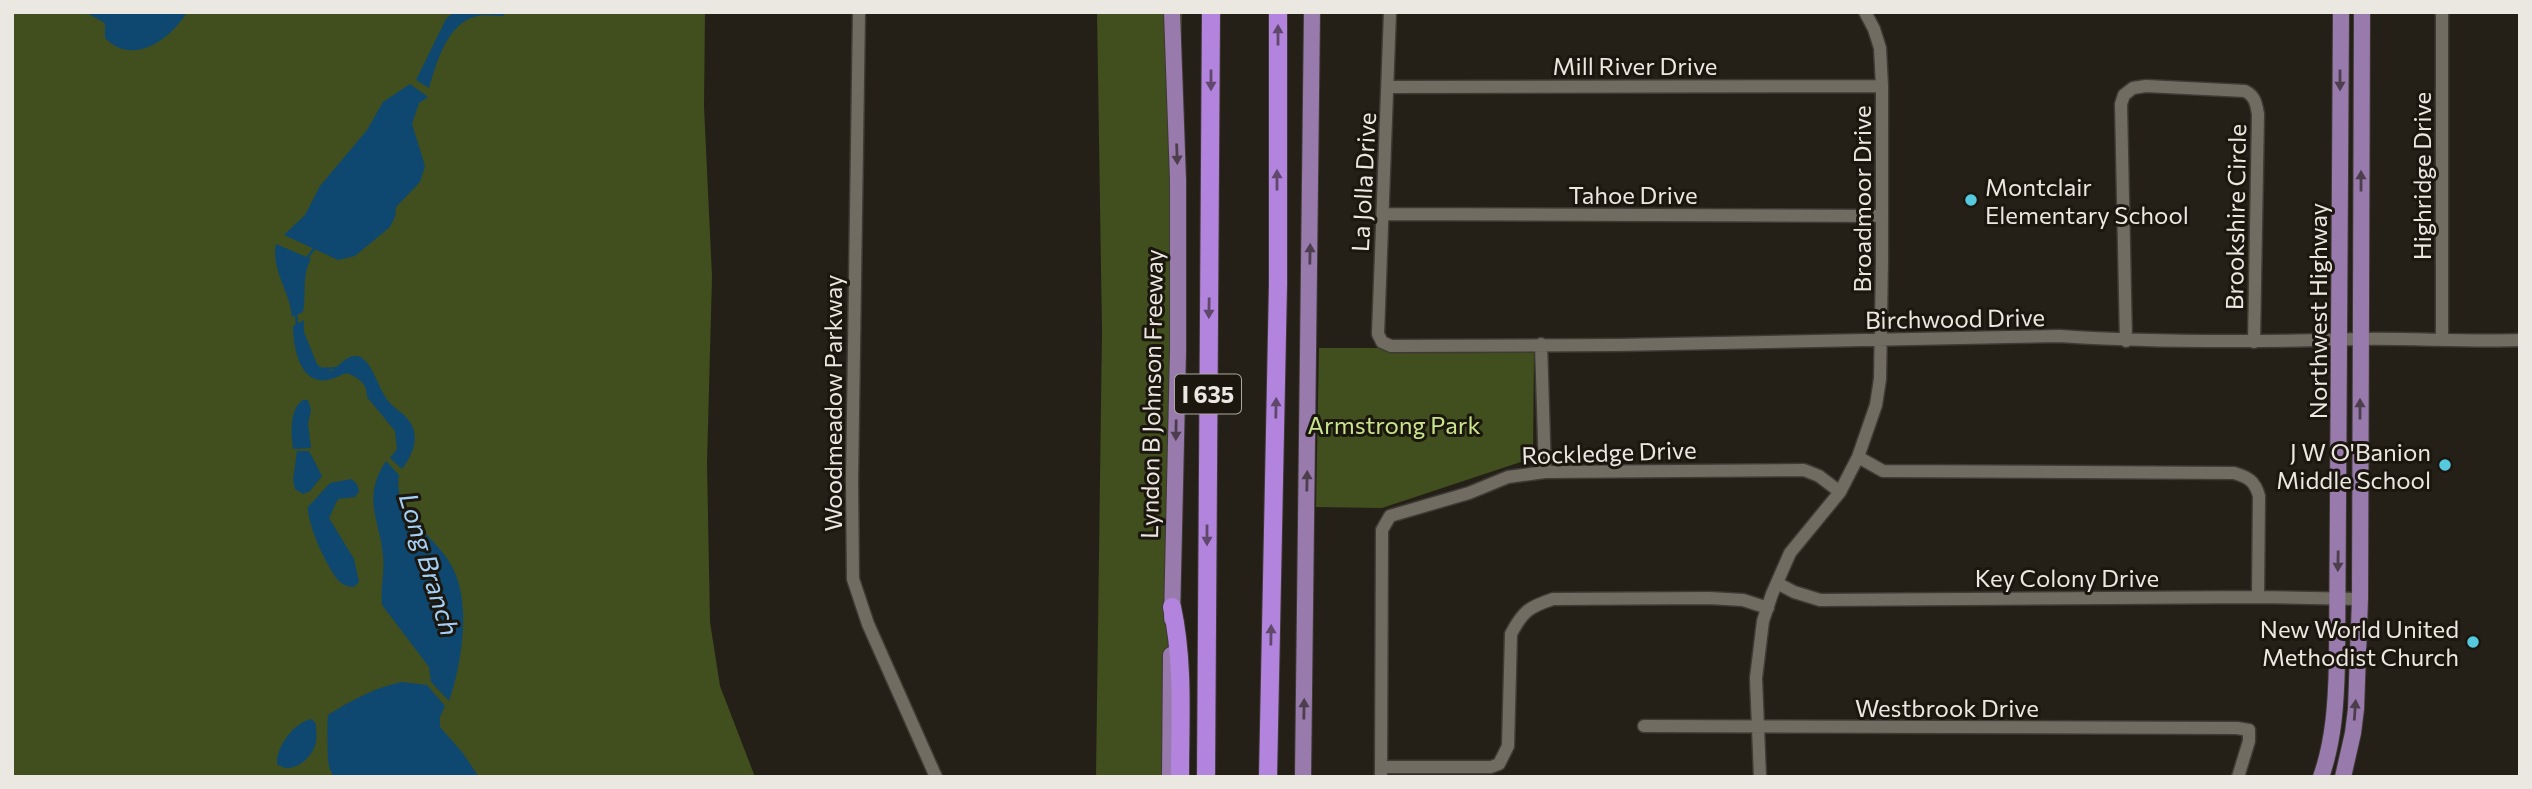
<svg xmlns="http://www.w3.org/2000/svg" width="2532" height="789" viewBox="0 0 2532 789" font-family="Commissioner,sans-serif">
  <rect width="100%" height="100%" fill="#242017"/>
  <path fill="#414e1e" d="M12,12H705L704,106L712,277L707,463L710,622L720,686L755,777H12Z
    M1097,12H1182L1171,777H1096L1102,331Z
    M1319,348H1534L1533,458L1382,508L1316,507Z"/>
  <path fill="#0e4870" d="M85,12H187C171,39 133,67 105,38V23Z
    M454,12H504V16C497,16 489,15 482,15C448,19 437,61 429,88L416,80L446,19Z
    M410,84L428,97L419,103L412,124L425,166L420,182L396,207L395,217L390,227L355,256L338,260L284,235L305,215L320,186L367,130L383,102Z
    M276,244L311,259C301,277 307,293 303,312L292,317C290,291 271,271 276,244Z
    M304,320V332L319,369L333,371C368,331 372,381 389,402C393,407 400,411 405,416C422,433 414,453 402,469L390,458L397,449L395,431L367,397C367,383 359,378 347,373C338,376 328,382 319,380C298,377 293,343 293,326Z
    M303,400H308L311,410L308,424L311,448L293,449C291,434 289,409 303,400Z
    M297,451H309L322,476L310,491L303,494L295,489L293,480Z
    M386,461L399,475C392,514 435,535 451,565C472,601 462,663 449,701L431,682L429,667L382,605C380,588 385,572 383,556C380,519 361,499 386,461Z
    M351,479L357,484L359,491L355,497L338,499L329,518L354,559L359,582L354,587C349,587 343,585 339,581C327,568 307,524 308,507L330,483Z
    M402,682L427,685L445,706L440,717V727L462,752L479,777H334C332,773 330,770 329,766C327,760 327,721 328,715C352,700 374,688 402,682Z
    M312,719L316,724C316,729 317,736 316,742C313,758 292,776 277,764C276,747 294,722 312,719Z"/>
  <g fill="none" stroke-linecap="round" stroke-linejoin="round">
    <path stroke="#0e4870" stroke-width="2.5" d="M307,258L316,246
      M296,312L297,326
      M315,365L322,369L339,368"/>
    <g stroke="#3e3a34" stroke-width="15">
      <path id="minor" d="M859,12L852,481L853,579L868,624L936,777
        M1390,12L1378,334L1382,342L1391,346L1618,345L2060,336C2160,343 2259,342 2359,339C2413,338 2466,342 2520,340
        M1389,87L1882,86
        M1383,214L1882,216
        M2442,339V12
        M2126,341L2121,104L2124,95L2133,88L2146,86L2245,91C2255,96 2256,103 2258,114L2254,342
        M1541,344L1545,472
        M1858,457L1883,471L2234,473C2248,477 2255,481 2259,496L2258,597
        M1777,583L1794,592L1820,600L2258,597L2360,599
        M1644,726L2237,728L2249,730V741L2238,777
        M1382,767H1491L1499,764L1508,746L1511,634C1523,611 1529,607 1553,599L1709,598L1743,600L1768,608
        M1381,777L1382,530L1390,516L1469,493L1508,477L1545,472L1804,470L1819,476L1840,492
        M1760,777L1756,678L1763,621L1772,594L1790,553L1840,492L1858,457L1876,405L1880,379L1882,261V86L1880,48L1874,29L1865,12"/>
    </g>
    <g stroke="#3e3a34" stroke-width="18">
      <path id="major" d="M1172,619L1178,351V180L1172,12
        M1170,777L1171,655
        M1303,777L1312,12
        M2321,777C2334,740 2336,702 2337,663L2341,12
        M2343,777L2353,733L2356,709L2360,599L2362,12"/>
    </g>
    <g stroke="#3e3a34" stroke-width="20">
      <path id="highway" d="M1172,607C1184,663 1180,719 1180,777
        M1206,777L1211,12
        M1268,777L1278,284V12"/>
    </g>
    <use href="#minor" stroke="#716c61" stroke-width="12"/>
    <use href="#major" stroke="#987aac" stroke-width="16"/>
    <use href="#highway" stroke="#b284de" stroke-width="18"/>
  </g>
  <defs><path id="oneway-solid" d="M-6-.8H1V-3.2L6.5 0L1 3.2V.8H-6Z" transform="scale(1.75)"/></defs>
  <g fill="#5f486c">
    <use href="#oneway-solid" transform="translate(1278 35) rotate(-90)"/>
    <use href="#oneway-solid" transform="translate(1211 80) rotate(90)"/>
    <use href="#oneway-solid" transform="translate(1277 180) rotate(-90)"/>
    <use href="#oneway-solid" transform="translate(1209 308) rotate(91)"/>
    <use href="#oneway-solid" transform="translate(1276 408) rotate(-89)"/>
    <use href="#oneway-solid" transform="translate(1207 535) rotate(90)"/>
    <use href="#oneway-solid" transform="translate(1271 635) rotate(-89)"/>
  </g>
  <g fill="#4d3e4d">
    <use href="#oneway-solid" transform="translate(2340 80) rotate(90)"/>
    <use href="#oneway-solid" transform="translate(1177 154) rotate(88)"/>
    <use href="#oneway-solid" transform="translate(2361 181) rotate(-90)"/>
    <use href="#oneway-solid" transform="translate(1310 254) rotate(-89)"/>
    <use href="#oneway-solid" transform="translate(2360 409) rotate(-90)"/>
    <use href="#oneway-solid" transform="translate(1176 430) rotate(91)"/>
    <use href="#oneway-solid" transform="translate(1307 481) rotate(-89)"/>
    <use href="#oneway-solid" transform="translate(2338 561) rotate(91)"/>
    <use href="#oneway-solid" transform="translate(1304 709) rotate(-89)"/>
    <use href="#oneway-solid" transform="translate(2355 710) rotate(-86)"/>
  </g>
  <g fill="#55cadf" stroke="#1b160e" stroke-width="2.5">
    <circle cx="1971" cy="200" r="7"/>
    <circle cx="2445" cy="465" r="7"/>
    <circle cx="2473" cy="642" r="7"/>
  </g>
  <g text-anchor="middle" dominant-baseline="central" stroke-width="6" stroke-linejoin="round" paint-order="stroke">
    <rect fill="#1b160e" stroke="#ada8a2" stroke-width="2" x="1175" y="374.5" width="66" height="39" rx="5"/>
    <g font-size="23" font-weight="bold" fill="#ebe7e1">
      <text x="1208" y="394">I 635</text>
    </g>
    <g font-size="24" fill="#ebe7e1" stroke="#1b160e">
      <text x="1635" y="65">Mill River Drive</text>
      <text transform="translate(2421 176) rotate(-90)">Highridge Drive</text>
      <text transform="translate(1363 182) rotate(-87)">La Jolla Drive</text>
      <text x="1633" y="194">Tahoe Drive</text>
      <text transform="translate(1861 199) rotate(-90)">Broadmoor Drive</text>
      <text transform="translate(2235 217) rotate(-89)">Brookshire Circle</text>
      <text transform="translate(2317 311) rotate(-90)">Northwest Highway</text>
      <text transform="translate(1955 318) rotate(-1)">Birchwood Drive</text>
      <text transform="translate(1151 394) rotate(-89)">Lyndon B Johnson Freeway</text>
      <text transform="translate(832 403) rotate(-90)">Woodmeadow Parkway</text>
      <text transform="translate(1609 452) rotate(-2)">Rockledge Drive</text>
      <text x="2067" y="577">Key Colony Drive</text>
      <text x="1947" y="707">Westbrook Drive</text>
    </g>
    <g font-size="24" fill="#ebe7e1" stroke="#1b160e" text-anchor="end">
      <text x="1985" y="186" text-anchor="start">Montclair<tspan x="1985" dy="28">Elementary School</tspan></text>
      <text x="2431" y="451">J W O'Banion<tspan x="2431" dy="28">Middle School</tspan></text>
      <text x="2459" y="628">New World United<tspan x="2459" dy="28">Methodist Church</tspan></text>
    </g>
    <g font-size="24" fill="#cae68d" stroke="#1b160e">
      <text x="1394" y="424">Armstrong Park</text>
    </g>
    <g font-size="26" font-style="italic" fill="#a3cff5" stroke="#1b160e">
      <text transform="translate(430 564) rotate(73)">Long Branch</text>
    </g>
  </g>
  <rect width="2532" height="789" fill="none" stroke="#ebe7e1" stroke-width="28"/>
</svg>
